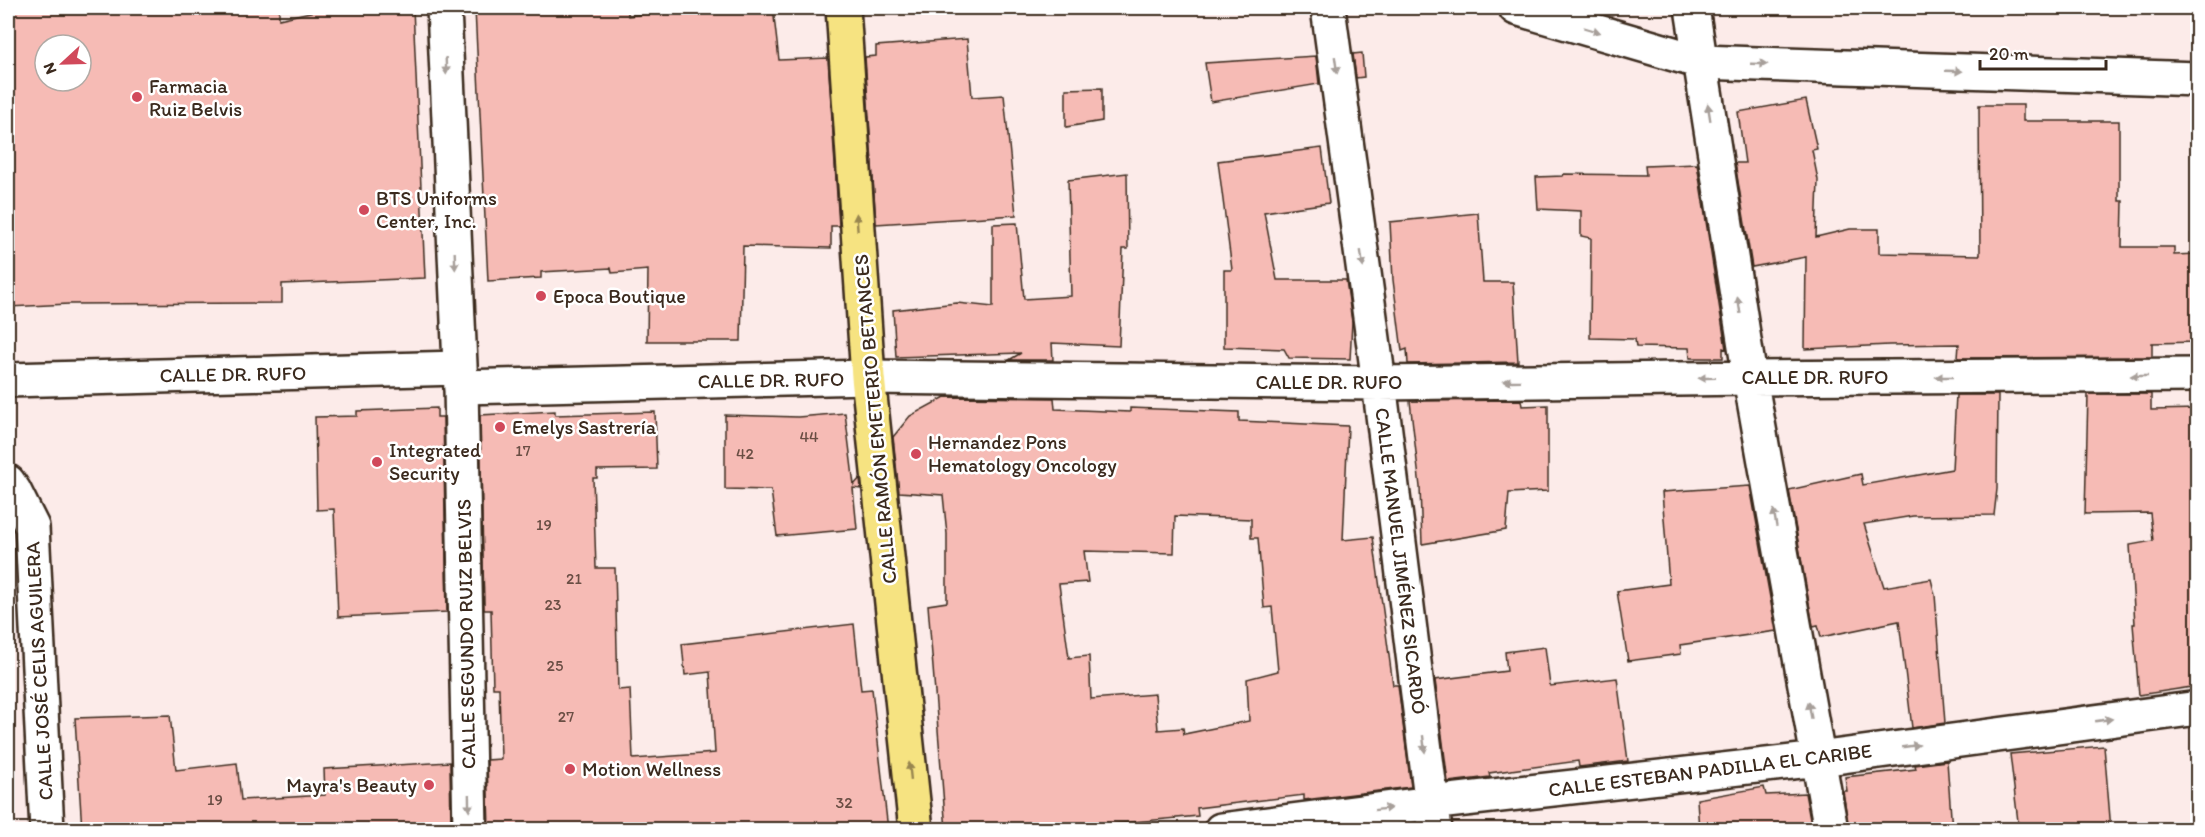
<svg xmlns="http://www.w3.org/2000/svg" width="2205" height="837" viewBox="0 0 2205 837" font-family="Itim,sans-serif">
  <rect width="100%" height="100%" fill="#fcebe9"/>
  <filter id="ink" filterUnits="userSpaceOnUse"><feTurbulence type="fractalNoise" baseFrequency=".0167" numOctaves="2"/><feDisplacementMap in="SourceGraphic" scale="12" xChannelSelector="R" yChannelSelector="G"/><feConvolveMatrix kernelMatrix="1 2 1 2 8 2 1 2 1" color-interpolation-filters="sRGB"/></filter>
  <g filter="url(#ink)">
    <path fill="#f6bbb5" stroke="#3b2a1e" stroke-width="1.5" fill-rule="evenodd" d="M8,8H279V19L328,8H413L425,278L282,284V303L69,304L8,307ZM45,45H81V81H45Z
      M500,8H628V16L702,8H773L779,60L828,58L839,226H831V248L743,246L741,341H647L648,270L612,273L611,268L541,272V278L488,281L475,9Z
      M967,39L972,97L1004,95L1016,215L876,224L865,57L876,56V46Z
      M1362,53L1364,77L1356,78L1353,54Z
      M1316,56L1319,84L1211,102L1205,63Z
      M1102,88V121L1066,127V89Z
      M1806,100L1817,149L1812,150L1818,180L1816,237L1850,229H1879V253L1980,255L1979,105H2023V121H2119V201H2123L2122,247H2174V255L2198,254V342L2152,343V357L1958,358L1959,344L1889,345L1805,349L1806,257L1752,267L1735,163H1745L1738,112Z
      M1322,148L1329,203L1264,212L1277,280H1346L1352,322L1350,359L1289,358L1284,349L1224,347V270H1232L1218,161Z
      M1697,164L1726,349L1723,348V358H1690L1689,348L1636,347L1635,339L1590,338L1591,238L1581,236V211L1538,209L1536,177L1563,176L1564,174L1646,175L1645,166Z
      M1127,173L1128,249H1123L1119,346L1052,343L1053,360H1009L1021,353L896,357L893,310L957,303L993,307V224L1017,223L1024,299L1071,296L1068,180Z
      M1478,213L1483,282H1513L1518,362L1408,364L1407,349L1402,351L1393,280L1390,222Z
      M2088,394H2151V410L2198,409V686L2139,695L2133,624H2135L2130,545L2153,541L2150,513L2085,514Z
      M1956,395H1998L1997,489L1994,515L1913,516L1864,524L1884,587L1931,579L1935,595L1945,723L1912,728L1899,621L1821,637L1818,625L1813,626L1789,490L1861,474L1863,485L1952,469Z
      M945,397L1054,398L1055,409L1130,412V408L1239,412V421L1348,426L1343,540L1373,537L1393,685H1398L1411,787L1304,800V795L1197,808L1198,816L1134,822L1039,830H946L928,605L947,602V534L943,495L899,492L893,437L910,416ZM1175,516L1251,519V538H1258L1264,608L1272,607L1278,671L1247,679L1249,721L1184,734L1183,728L1158,730L1155,694L1091,699L1089,656L1069,658L1059,584L1088,582L1084,551L1174,553Z
      M1521,400L1522,406L1548,405V491L1509,493L1506,530L1422,544L1420,487L1410,401Z
      M437,408V417H443L447,612L338,617L334,509L317,510L315,417L357,416V411Z
      M555,411V415L655,412L657,469L597,470V478H593L596,568H615L618,690L630,689L633,759L715,753L710,672L685,675L682,644L854,624L861,690L872,689L888,830H489L487,760L501,759L499,688H493L491,610H484L480,415Z
      M845,413L854,485L860,478L861,489L853,488L857,529L777,536L771,490L725,489V415L798,417Z
      M1750,486L1776,631L1680,645L1681,654L1628,661L1617,591L1669,584L1662,492Z
      M1545,647L1550,686L1617,678L1628,761L1579,767L1578,761L1489,773L1490,777L1448,782L1435,680L1507,671L1505,652Z
      M170,715L176,770L237,763L241,800L325,795L324,769L450,762L451,830H82L75,718Z
      M2104,746L2111,830H2019L2010,754Z
      M1947,761L1952,830H1849L1843,791H1847L1845,777L1916,769L1915,765Z
      M1764,787L1766,795L1805,793L1812,830H1699L1697,799Z"/>
    <g fill="none" stroke-linecap="round" stroke-linejoin="round">
      <g stroke="#3b2a1e" stroke-width="38">
        <path id="minor" d="M1328,8L1379,383L1435,830
          M1692,8L1750,378L1831,830
          M8,380L459,368
          M461,387L868,377L1379,383L1750,378L2198,375
          M8,482L14,491L32,527L47,830
          M1221,830L1431,803L1819,759L2198,708"/>
      </g>
      <g stroke="#3b2a1e" stroke-width="38">
        <path id="tertiary" d="M444,8L461,387L470,830"/>
      </g>
      <g stroke="#3b2a1e" stroke-width="38">
        <path id="secondary" d="M1516,8L1701,62L2198,79"/>
      </g>
      <g stroke="#3b2a1e" stroke-width="38">
        <path id="primary" d="M843,8L868,377L916,830"/>
      </g>
      <use href="#minor" stroke="#fff" stroke-width="33"/>
      <use href="#tertiary" stroke="#fff" stroke-width="33"/>
      <use href="#secondary" stroke="#fff" stroke-width="33"/>
      <use href="#primary" stroke="#f6e381" stroke-width="33"/>
    </g>
    <defs><path id="oneway-solid" d="M-6-.8H1V-3.2L6.5 0L1 3.2V.8H-6Z" transform="scale(1.5)"/></defs>
    <g fill="#a79f9a">
      <use href="#oneway-solid" transform="translate(1592 30) rotate(17)"/>
      <use href="#oneway-solid" transform="translate(1759 64) rotate(2)"/>
      <use href="#oneway-solid" transform="translate(1336 65) rotate(82)"/>
      <use href="#oneway-solid" transform="translate(446 66) rotate(88)"/>
      <use href="#oneway-solid" transform="translate(1954 71) rotate(2)"/>
      <use href="#oneway-solid" transform="translate(1709 112) rotate(-99)"/>
      <use href="#oneway-solid" transform="translate(1362 259) rotate(82)"/>
      <use href="#oneway-solid" transform="translate(455 261) rotate(88)"/>
      <use href="#oneway-solid" transform="translate(1739 305) rotate(-99)"/>
      <use href="#oneway-solid" transform="translate(2139 376) rotate(180)"/>
      <use href="#oneway-solid" transform="translate(1944 377) rotate(180)"/>
      <use href="#oneway-solid" transform="translate(1707 378) rotate(179)"/>
      <use href="#oneway-solid" transform="translate(1512 381) rotate(179)"/>
      <use href="#oneway-solid" transform="translate(1775 518) rotate(-100)"/>
      <use href="#oneway-solid" transform="translate(1810 710) rotate(-100)"/>
      <use href="#oneway-solid" transform="translate(2104 720) rotate(-8)"/>
      <use href="#oneway-solid" transform="translate(1424 744) rotate(83)"/>
      <use href="#oneway-solid" transform="translate(1911 746) rotate(-8)"/>
      <use href="#oneway-solid" transform="translate(469 803) rotate(89)"/>
      <use href="#oneway-solid" transform="translate(1383 809) rotate(-7)"/>
    </g>
    <g fill="#988650">
      <use href="#oneway-solid" transform="translate(857 222) rotate(-94)"/>
      <use href="#oneway-solid" transform="translate(910 771) rotate(-96)"/>
    </g>
  </g>
  <g fill="#d1495b" stroke="#fff" stroke-width="2">
    <circle cx="137" cy="97" r="6"/>
    <circle cx="364" cy="210" r="6"/>
    <circle cx="541" cy="296" r="6"/>
    <circle cx="500" cy="427" r="6"/>
    <circle cx="916" cy="454" r="6"/>
    <circle cx="377" cy="462" r="6"/>
    <circle cx="570" cy="769" r="6"/>
    <circle cx="429" cy="785" r="6"/>
  </g>
  <g text-anchor="middle" dominant-baseline="central" stroke-width="5" stroke-linejoin="round" paint-order="stroke">
    <g font-size="16" fill="#6a4e44">
      <text x="809" y="436">44</text>
      <text x="523" y="450">17</text>
      <text x="745" y="453">42</text>
      <text x="544" y="524">19</text>
      <text x="574" y="578">21</text>
      <text x="553" y="604">23</text>
      <text x="555" y="665">25</text>
      <text x="566" y="716">27</text>
      <text x="215" y="799">19</text>
      <text x="844" y="802">32</text>
    </g>
    <g font-size="20" fill="#3b2a1e" stroke="#fff" text-anchor="start">
      <text x="149" y="86">Farmacia<tspan x="149" dy="23">Ruiz Belvis</tspan></text>
      <text x="376" y="198">BTS Uniforms<tspan x="376" dy="23">Center, Inc.</tspan></text>
      <text x="553" y="296">Epoca Boutique</text>
      <text x="512" y="427">Emelys Sastrería</text>
      <text x="928" y="442">Hernandez Pons<tspan x="928" dy="23">Hematology Oncology</tspan></text>
      <text x="389" y="450">Integrated<tspan x="389" dy="23">Security</tspan></text>
      <text x="582" y="769">Motion Wellness</text>
      <text x="417" y="785" text-anchor="end">Mayra's Beauty</text>
    </g>
    <g font-size="20" fill="#3b2a1e" stroke="#fff">
      <text transform="translate(233 374) rotate(-1)">CALLE DR. RUFO</text>
      <text x="1815" y="377">CALLE DR. RUFO</text>
      <text transform="translate(771 380) rotate(-1)">CALLE DR. RUFO</text>
      <text x="1329" y="382">CALLE DR. RUFO</text>
      <text transform="translate(875 419) rotate(-95)">CALLE RAMÓN EMETERIO BETANCES</text>
      <text transform="translate(1401 561) rotate(83)">CALLE MANUEL JIMÉNEZ SICARDÓ</text>
      <text transform="translate(466 634) rotate(-91)">CALLE SEGUNDO RUIZ BELVIS</text>
      <text transform="translate(39 671) rotate(-93)">CALLE JOSÉ CELIS AGUILERA</text>
      <text transform="translate(1710 770) rotate(-7)">CALLE ESTEBAN PADILLA EL CARIBE</text>
    </g>
  </g>
  <rect width="2205" height="837" fill="none" stroke="#fff" stroke-width="30"/>
  <rect x="15" y="15" width="2175" height="807" fill="none" stroke="#3b2a1e" stroke-width="2" filter="url(#ink)"/>
  <g transform="translate(63 63) rotate(248)"><circle r="28" fill="#ffffff" stroke="#b1aaa5" stroke-width="1.5"/>
  <path d="M0-4.5L10 22L0 15L-10 22Z" fill="#d1495b"/>
  <text y="-9" font-size="16" font-weight="bold" text-anchor="middle" fill="#3b2a1e">N</text>
  </g>
  <path d="M1980 60v9h126v-9" fill="none" stroke="#3b2a1e" stroke-width="3"/>
  <text x="1989" y="60" font-size="18" fill="#3b2a1e" stroke="#ffffff" stroke-width="4.5" paint-order="stroke">20 m</text>
</svg>
